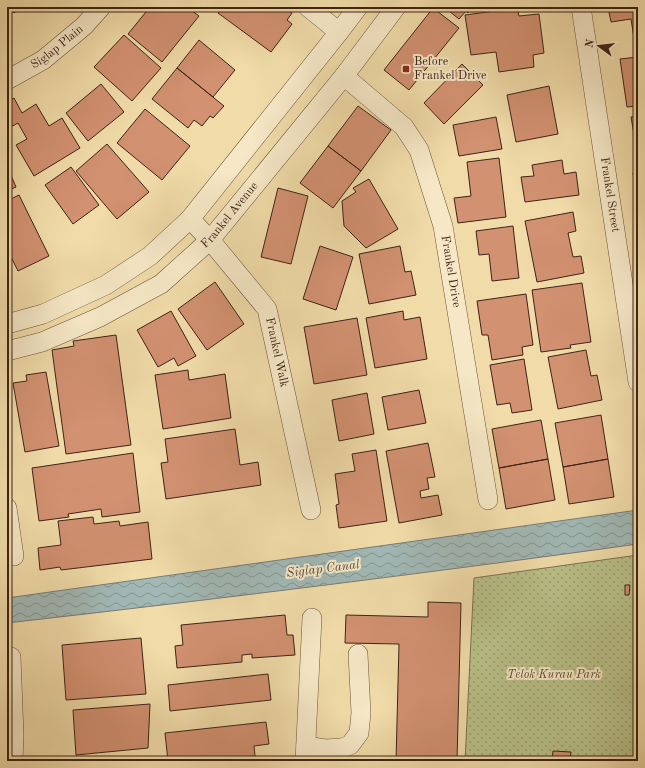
<svg xmlns="http://www.w3.org/2000/svg" width="645" height="768" viewBox="0 0 645 768" font-family="'Old Standard TT',serif">
  <defs>
    <pattern id="park-dots" width="8" height="8" patternUnits="userSpaceOnUse"><rect width="8" height="8" fill="#b9c088"/><path d="M2 2h.1M6 6h.1" fill="none" stroke="#989c6e" stroke-width="1.8" stroke-linecap="round"/></pattern>
    <pattern id="water-waves" width="16" height="10" patternUnits="userSpaceOnUse"><rect width="16" height="10" fill="#a1b8b5"/><path d="M0 5q4-4 8 0t8 0" fill="none" stroke="#849592"/></pattern>
  </defs>
  <rect width="100%" height="100%" fill="#f1dca9"/>
  <filter id="stains"><feTurbulence type="fractalNoise" baseFrequency=".005" numOctaves="4"/><feColorMatrix values="0 0 0 0 .2 0 0 0 0 .09 0 0 0 0 .02 0 0 0 .5 -.17"/></filter>
  <radialGradient id="worn" r=".72"><stop offset=".6" stop-color="#630" stop-opacity="0"/><stop offset="1" stop-color="#630" stop-opacity=".3"/></radialGradient>
  <path fill="url(#park-dots)" stroke="#7b7250" d="M638,555V761H465L474,578Z"/>
  <path fill="url(#water-waves)" stroke="#797c76" d="M638,510V544C428,573 218,599 7,623V598Z"/>
  <path fill="#d29171" stroke="#3d2317" d="M9,7H21L14,13Z
    M150,7H187L199,16L162,62L128,34Z
    M223,7H283L292,13L287,20L292,24L271,52L218,13Z
    M444,7H478L474,12L470,10L468,13L466,11L459,19Z
    M608,7H638V38H634L631,19L611,22Z
    M433,8L459,28L409,90L384,70Z
    M517,8L519,16L539,14L544,53L533,55L534,67L499,72L496,52L471,55L465,15Z
    M124,35L161,68L132,101L94,67Z
    M199,40L235,70L213,97L177,68Z
    M638,57V106L627,107L620,59Z
    M462,64L483,85L444,124L424,103Z
    M177,68L224,106L213,118L210,116L202,126L194,120L188,128L152,99Z
    M101,84L124,112L88,141L66,113Z
    M549,86L558,134L516,142L507,95Z
    M14,98L22,113L36,104L49,126L62,118L80,148L34,176L16,145L27,139L18,123L9,128L7,124V102Z
    M358,106L391,130L361,171L328,146Z
    M145,109L190,146L162,180L117,143Z
    M638,116V158L631,117Z
    M496,117L502,149L459,156L453,125Z
    M107,144L149,192L117,219L76,171Z
    M328,146L361,171L333,208L300,183Z
    M499,158L506,217L458,223L454,198L471,196L467,162Z
    M562,160L564,174L576,172L579,195L525,202L521,177L534,176L532,165Z
    M7,166L16,187L7,191Z
    M71,167L99,205L73,224L45,185Z
    M638,172V204L633,173Z
    M369,179L398,229L366,248L344,226L342,201L356,192L353,188Z
    M278,188L308,196L291,264L261,257Z
    M19,195L49,256L18,271L7,249V201Z
    M573,212L576,231L568,233L573,257L581,256L584,273L537,282L525,221Z
    M513,226L519,278L492,281L489,254L479,255L476,231Z
    M320,246L353,257L336,310L303,299Z
    M400,246L405,272L411,271L416,295L369,304L359,254Z
    M215,282L244,324L207,350L178,309Z
    M582,283L591,342L570,345L571,348L541,352L532,290Z
    M526,294L533,345L522,347L523,355L492,360L488,335H482L477,301Z
    M171,311L196,356L178,366L174,358L158,367L137,330Z
    M403,311L404,320L420,317L427,359L375,368L366,318Z
    M357,318L367,375L314,384L304,327Z
    M116,335L131,445L66,454L52,350L74,346L73,341Z
    M586,350L591,376L597,375L602,400L558,409L548,357Z
    M524,359L532,410L512,413L510,403L497,405L490,365Z
    M188,370L189,380L225,374L231,418L163,429L155,375Z
    M46,372L59,446L25,452L13,383L27,381L26,375Z
    M419,390L426,423L388,430L382,397Z
    M367,393L374,434L339,441L332,400Z
    M601,415L608,459L563,467L555,423Z
    M541,420L548,459L499,468L492,429Z
    M235,429L240,465L258,462L261,485L166,499L161,463L168,462L165,439Z
    M428,443L435,477L427,478L429,489L420,491L421,498L438,495L442,515L399,523L386,451Z
    M376,450L387,521L339,528L336,505L339,504L335,474L355,471L352,454Z
    M133,453L140,512L102,517L101,509L68,514L69,517L39,521L32,468Z
    M548,459L555,500L506,509L499,468Z
    M608,459L614,497L569,504L563,467Z
    M93,517L94,524L119,521L120,526L148,522L152,559L61,570L60,567L40,570L38,548L61,545L58,521Z
    M625,585H630L629,595H625Z
    M428,602L461,603L457,761H396L399,644L345,643L346,615L428,617Z
    M285,615L287,635H293L295,655L252,658V654L242,655V662L177,668L175,646L183,645L181,625Z
    M141,638L146,694L66,700L62,645Z
    M268,674L271,700L170,711L168,685Z
    M150,704L148,748L76,755L73,710Z
    M266,722L269,744L254,746L255,756L203,761H168L165,733Z
    M553,751L571,752L570,761H552Z"/>
  <g fill="none" stroke-linecap="round" stroke-linejoin="round">
    <g stroke="#6a513c" stroke-width="20">
      <g id="minor">
        <path d="M308,7L339,32"/>
        <path id="s1" d="M581,7L638,382"/>
        <path id="s2" d="M344,76L404,127L419,150L443,226L488,500"/>
        <path id="s3" d="M7,80L43,60L84,26L101,7"/>
        <path id="s4" d="M190,219L210,240L267,309L311,510"/>
        <path d="M7,324L43,314L106,285L150,256L190,219L339,32L358,7"/>
        <path id="s5" d="M7,351L42,342L100,317L161,284L210,240L344,76L396,7"/>
        <path d="M7,508L14,556"/>
        <path d="M11,657L14,735L13,761"/>
        <path d="M306,746L325,749L342,748L350,745L359,733L361,713L358,654"/>
        <path d="M305,761L312,618"/>
      </g>
    </g>
    <use href="#minor" stroke="#f6e8c7" stroke-width="19"/>
  </g>
  <rect fill="#8f2418" stroke="#f6e8c7" stroke-width="1.5" x="402" y="65" width="8" height="8" rx="2"/>
  <g text-anchor="middle" dominant-baseline="central" stroke-width="4" stroke-linejoin="round" paint-order="stroke">
    <g font-size="12" fill="#3d2317" stroke="#f6e8c7">
      <text stroke="none"><textPath href="#s3" startOffset="60">Siglap Plain</textPath></text>
      <text stroke="none"><textPath href="#s1" startOffset="190">Frankel Street</textPath></text>
      <text stroke="none"><textPath href="#s5" startOffset="266">Frankel Avenue</textPath></text>
      <text stroke="none"><textPath href="#s2" startOffset="232">Frankel Drive</textPath></text>
      <text stroke="none"><textPath href="#s4" startOffset="163">Frankel Walk</textPath></text>
    </g>
    <g font-size="12" fill="#3d2317" stroke="#f6e8c7" text-anchor="start">
      <text x="414" y="62">Before<tspan x="414" dy="14">Frankel Drive</tspan></text>
    </g>
    <g font-size="12" font-style="italic" fill="#5c4a33" stroke="#f6e8c7">
      <text x="554" y="675">Telok Kurau Park</text>
    </g>
    <g font-size="13" font-style="italic" fill="#56483e" stroke="#f6e8c7">
      <text transform="translate(323 569) rotate(-7)">Siglap Canal</text>
    </g>
  </g>
  <rect width="645" height="768" fill="none" stroke="#f1dca9" stroke-width="24"/>
  <rect x="8" y="8" width="629" height="752" fill="none" stroke="#3d2317" stroke-width="2"/>
  <rect x="12" y="12" width="621" height="744" fill="none" stroke="#3d2317"/>
  <g transform="translate(599 46) rotate(285)" stroke="#f6e8c7" stroke-width="3" paint-order="stroke">
  <path d="M0-3L7 15L0 10L-7 15Z" fill="#3d2317"/>
  <text y="-6" font-size="11" font-weight="bold" text-anchor="middle" fill="#3d2317">N</text>
  </g>
  <rect width="100%" height="100%" filter="url(#stains)"/>
  <rect width="100%" height="100%" fill="url(#worn)"/>
</svg>
